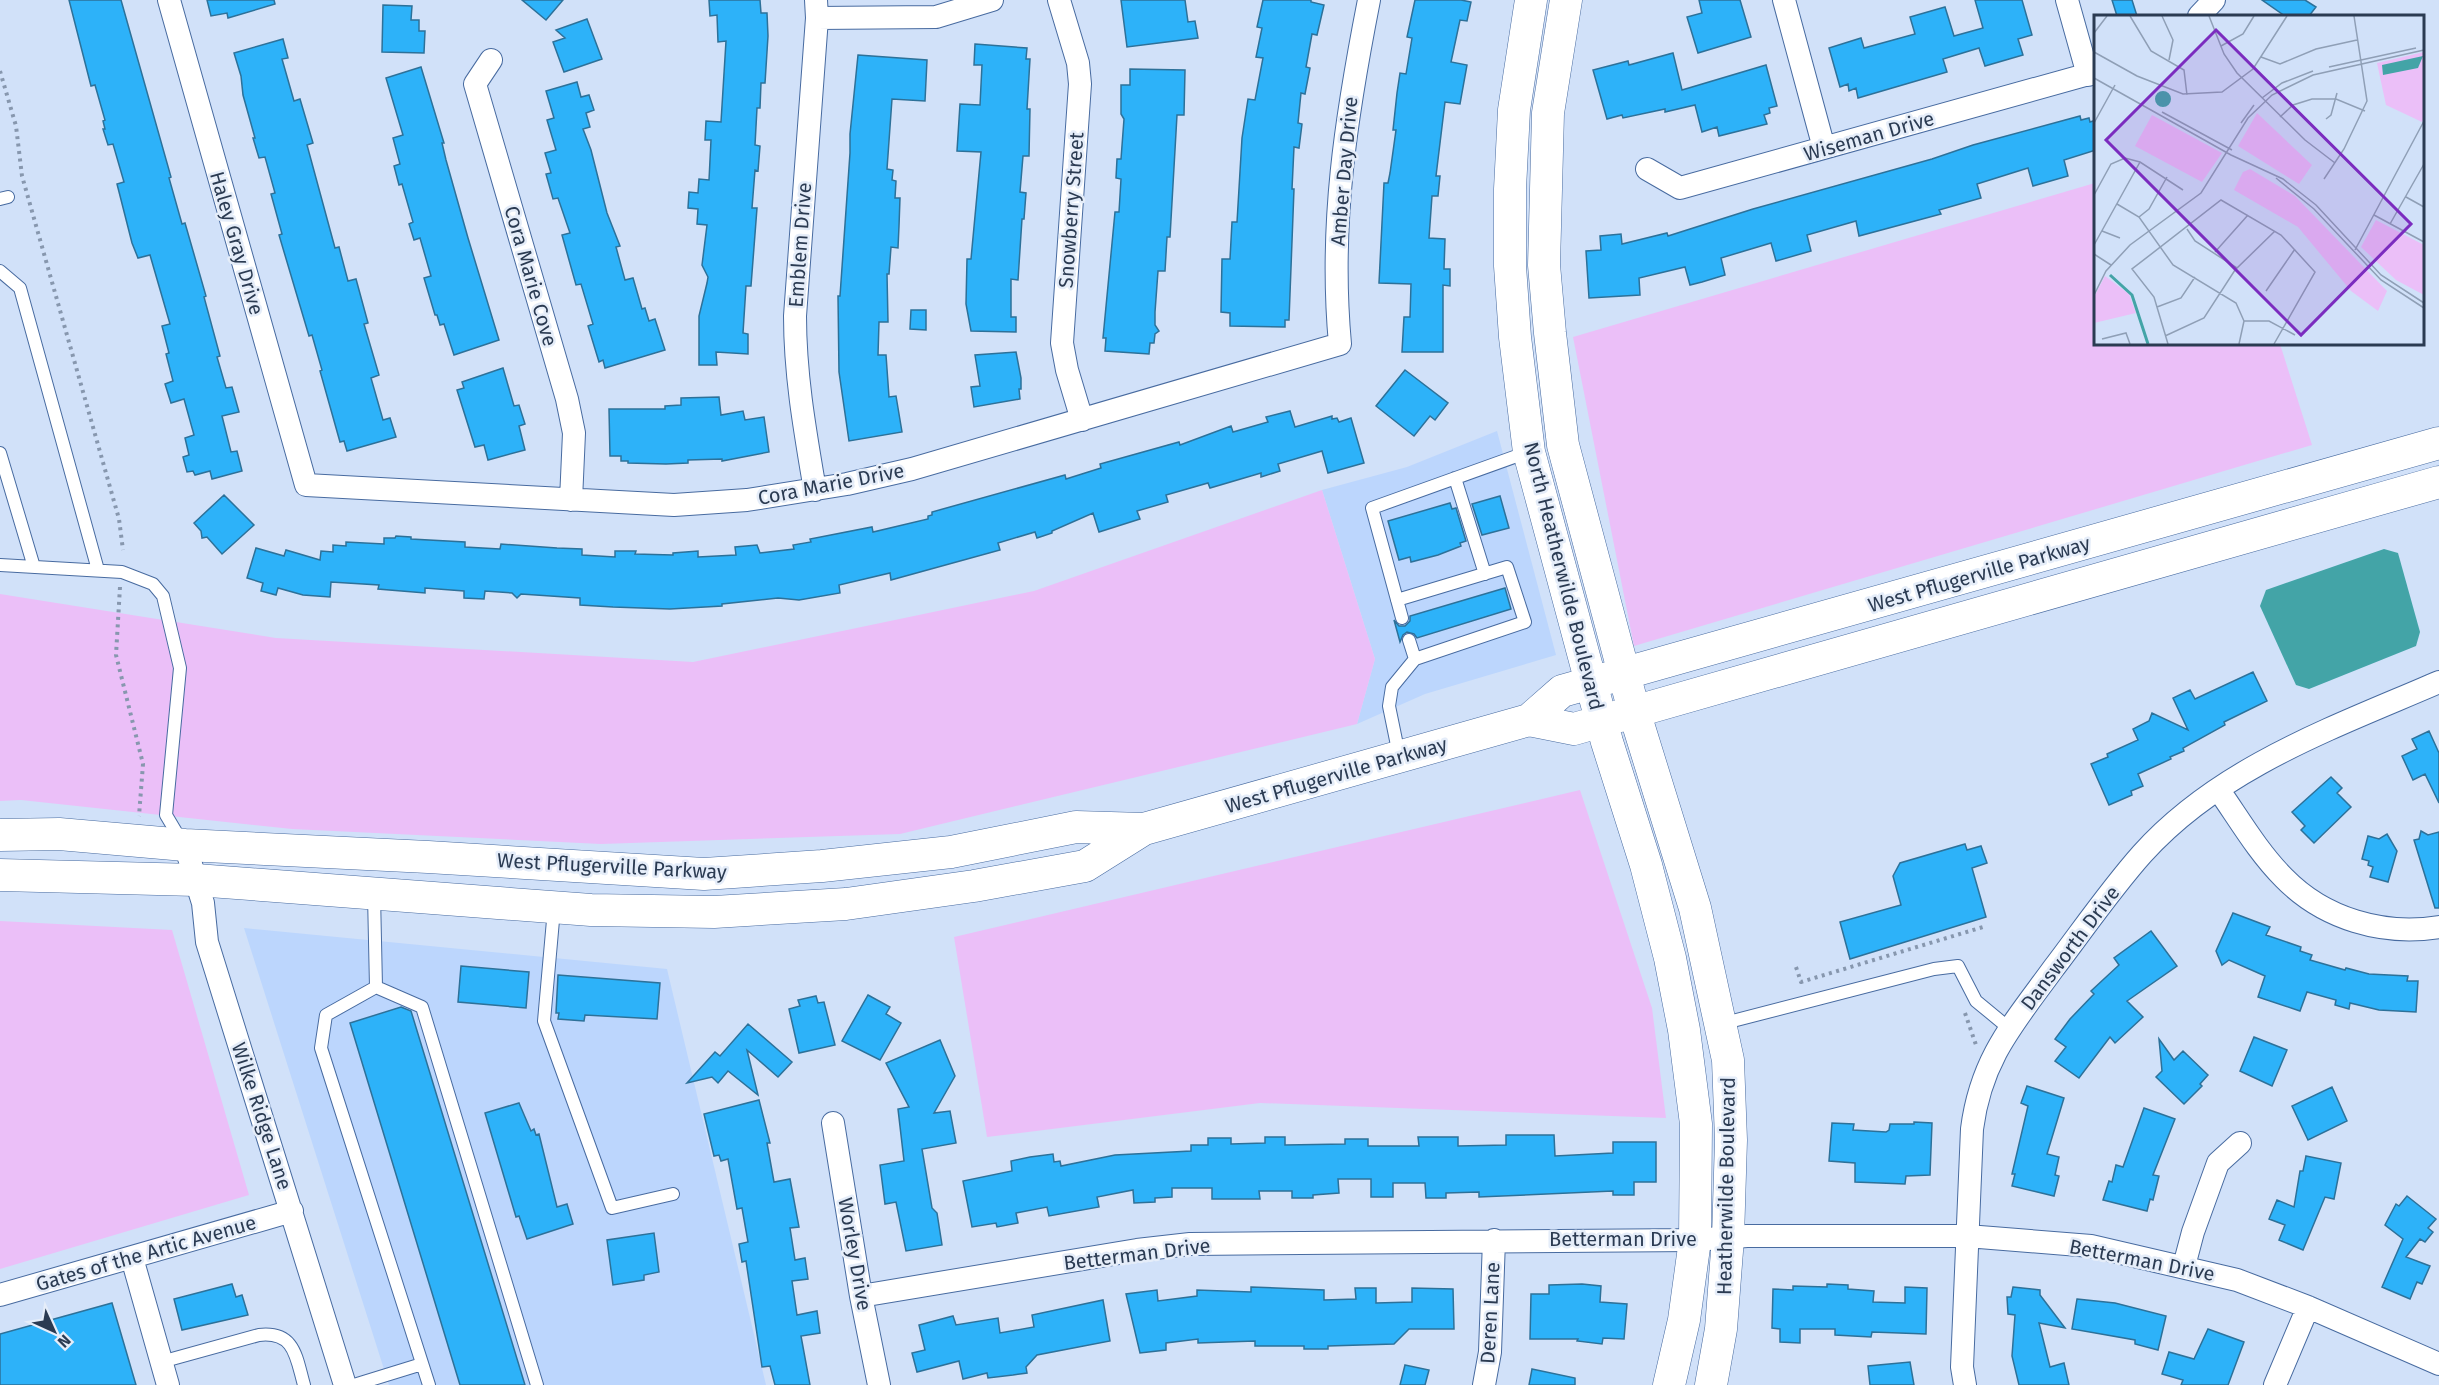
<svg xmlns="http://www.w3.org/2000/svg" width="2439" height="1385" viewBox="0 0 2439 1385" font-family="'Fira Sans',sans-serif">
  <rect width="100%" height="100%" fill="#d1e1f9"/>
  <path fill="#bcd6fd" d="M1497,431L1556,655L1425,694L1357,724L1375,659L1322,490L1407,467Z
    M244,928L667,969L766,1385H389Z"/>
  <path fill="#ebbff8" d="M2095,183L2096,344H2280L2312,445L1634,646L1573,337Z
    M1322,490L1375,659L1357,724L900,834L601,844L292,829L21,800L0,801V594L276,638L693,662L1034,591Z
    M1580,790L1652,1008L1666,1118L1260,1103L987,1137L954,937Z
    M0,921L172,930L249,1195L0,1269Z"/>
  <path fill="#43a4a7" d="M2384,549L2398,553L2420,632L2416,646L2309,689L2296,685L2260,606L2266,590Z"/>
  <path fill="#2db2f9" stroke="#2d7199" stroke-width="1.5" d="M69,0H121L171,177L169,178L182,224L185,223L206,296L204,297L220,356L217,357L226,388L232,387L239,412L222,416L231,452L237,451L242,471L212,479L210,471L195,475L193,471L187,472L183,457L189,455L185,438L194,435L184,399L171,403L165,384L173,381L166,354L169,353L162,326L170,324L150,255L138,258L132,243L117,184L124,182L113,144L108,145L103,129H105L103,121L105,120L95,85L91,86Z
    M207,0H274L275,4L228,18L227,13L211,16Z
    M522,0H563L546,20Z
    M709,0H760L761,13H767L768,36L765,83H761L760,108H757L755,145L760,146L758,171L755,170L752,208H757L751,286H746L743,333L748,334V354L716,352L717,365H699V316L707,283L708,277L702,265L707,225L697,224L698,209L688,208L689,192L698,193L699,179L709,180L711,140H705L706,121L721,122L726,41L718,42L717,15L710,16Z
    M1121,0H1185L1188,22L1195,21L1198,38L1127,47Z
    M1263,0H1311V2L1324,5L1317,35L1312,34L1306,67L1310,68L1305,94L1301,93L1298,123L1302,124L1299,148L1294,147L1292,189H1294L1289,320H1285V327L1230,326V313L1221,312L1222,259H1230L1232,222H1237L1242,138L1248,99L1255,100L1263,58L1256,57L1262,28L1257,27Z
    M1415,0H1461L1471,2L1467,21L1460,20L1451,62L1467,65L1460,104L1445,102L1436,176H1440L1438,196H1432L1429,238L1445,239L1444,269H1450V286L1443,285V352H1402L1404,317H1410L1411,284L1379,283L1384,183H1388L1390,173L1396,130H1393L1397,93L1400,73L1406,74L1412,38L1407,37Z
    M1699,0H1740L1751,37L1698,53L1687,17L1702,13Z
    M1975,0H2022L2032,35L2018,39L2023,55L1985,66L1979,48L1943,59L1947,72L1858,98L1856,88L1849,91L1848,84L1840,87L1829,48L1861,38L1864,48L1915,34L1910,17L1945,7L1954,36L1983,28Z
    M2112,0H2132L2137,16H2117Z
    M2262,0H2305L2316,7L2309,16H2285Z
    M383,5L412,6L411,20H419V31H425L424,53L382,52Z
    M587,19L602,59L564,72L553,42L565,38L556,30Z
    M283,39L288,58L282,59L294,101L300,99L313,143L307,145L335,248L339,247L348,281L356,279L368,323L364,324L379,375L371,378L383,420L390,418L396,437L347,451L344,441L340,442L320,371L322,370L312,335L309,336L279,235L282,234L271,194L275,193L265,157L259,158L253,138H255L243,95L241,76L234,53Z
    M975,44L1027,48L1026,59H1030L1027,109H1030L1029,156H1023L1020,192L1026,193L1024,219H1022L1018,280L1011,279V317H1016V332L971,331L966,304L967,259H971L981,152L957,151L960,104L980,105L982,65H974Z
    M1673,53L1682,90L1766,65L1777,106L1769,108L1770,113L1764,115L1767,124L1719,136L1717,127L1702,132L1695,105L1665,112V109L1623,118L1622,115L1607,119L1593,70L1628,61L1629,65Z
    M858,55L927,60L925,101L892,99L887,169L893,170L892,180L896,181L895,198H900L899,226L898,248L891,247L889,274H887L888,322H879L878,355H886L889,397L896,396L902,432L849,441L839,372L838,296H840L850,153V134Z
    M421,67L444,143H442L446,160L468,238L499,340L454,355L444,324L440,325L437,315H435L424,278L431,276L420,238L414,240L409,224L413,222L402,184L399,185L394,166L400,164L393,138L403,135L386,78Z
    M1130,69L1185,70L1184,115H1177L1170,237H1167L1165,271H1158L1155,312V325L1159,331L1155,334L1154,343H1150L1149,354L1105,351L1106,338H1103L1115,212H1119L1121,179L1116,178L1117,159H1121L1124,119L1121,114V85H1130Z
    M577,82L581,97L589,95L594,110L586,113L590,127L583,129L591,150L607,213L620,246L616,247L625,280L633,278L642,309L645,308L649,321L655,319L665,350L605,368L603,360L599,362L588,326L593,324L581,284L576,285L562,235L570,233L558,198L553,199L546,174L551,173L545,153L556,150L547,120L554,118L546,91Z
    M2080,116L2081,120L2089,118L2090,122L2096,120V150L2064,160L2068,176L2033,186L2028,168L1977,184L1981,198L1939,210L1941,214L1859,236L1856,221L1807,235L1811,251L1776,261L1771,243L1721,258L1725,275L1702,282L1690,285L1685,267L1639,278L1640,295L1589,298L1586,251L1601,250L1600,236L1621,234L1622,244L1667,233L1668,236L1753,209L1932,159L1973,145Z
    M911,310H926V330L910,329Z
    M1016,352L1021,378V389H1019L1020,399L974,407L971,387L980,386L975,355Z
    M503,368L514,406L519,405L525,424L519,426L525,450L488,460L484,445L475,447L457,390L464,388L462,382Z
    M1405,370L1448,403L1435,420L1430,416L1414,436L1376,406Z
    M719,397L721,415L743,411L745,420L764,417L769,452L722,461V459L688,460V463L666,464L628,463V461H621V456H610L609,409H665V406L681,405V398Z
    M1290,411L1295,427L1332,416V419L1337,418L1339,422L1351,418L1364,463L1328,473L1322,451L1278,464L1280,471L1261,477V473L1210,488L1208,483L1166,495L1168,502L1137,511L1140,519L1099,532L1093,513L1052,531V533L1037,538L1035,532L998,543L1000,550L891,580L890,573L839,585L840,593L799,600L778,598L722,604V606L670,609L613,607L580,605V598L521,594L517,598L512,593L485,591L484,599L464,598V591L425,588V593L378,589L379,585L331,582L330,597L303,595L278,588L276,595L261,591L263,583L247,578L256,548L284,556L286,550L320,560L321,551L333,552V545L346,546V542L384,544V538H395L396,536L411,537V539L465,542V547L500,549L501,544L557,548L582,549V555L615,557V551H636L635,554L673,555V553L698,551V557L736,555L735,547L757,545L760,553L794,549L793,545L811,542L810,539L872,527L873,532L928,519V516L932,515V512L1065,475L1066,479L1101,468L1100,464L1179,442L1180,445L1231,426L1233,432L1268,422L1266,417Z
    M224,495L254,525L222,554L207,537L202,538L201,531L194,523Z
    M1500,496L1509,528L1482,535L1472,504Z
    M1450,503L1452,509L1456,508L1466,541L1460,543L1461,546L1438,555L1411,562L1410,557L1399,560L1388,521Z
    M1505,588L1511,609L1417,638L1414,634L1407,632L1403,635L1400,642L1394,620L1399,626H1405L1410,621V616Z
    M2253,672L2267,701L2224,722L2225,725L2183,748L2184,751L2170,757L2171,759L2138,774L2143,786L2131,791L2132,795L2109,805L2091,764L2108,757L2107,754L2138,740L2133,729L2149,721L2152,713L2188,730L2173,698L2190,690L2195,699Z
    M2429,731L2439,753V803L2425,774L2413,780L2402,756L2417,749L2412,739Z
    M2331,777L2342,788L2337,793L2351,807L2314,843L2301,830L2305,826L2292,812Z
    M2421,831L2428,835L2439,832V908H2435L2414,840L2419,839Z
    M2387,834L2397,851L2388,882L2370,877L2373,867L2368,865L2369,861L2362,859L2368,836L2379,839Z
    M1965,844L1967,850L1981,846L1987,863L1972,868L1986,917L1850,959L1840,922L1901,905L1893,876L1900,863Z
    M2233,913L2270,927L2266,935L2301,947L2300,951L2312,955L2310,960L2345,970L2346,968L2369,974L2408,976L2407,981H2418L2416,1012L2379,1010L2350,1003L2349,1009L2335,1005L2336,1000L2307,992L2300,1011L2258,997L2265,976L2229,960L2222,965L2216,951Z
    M2151,931L2177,966L2127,1001L2143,1017L2115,1043L2110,1037L2079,1078L2055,1061L2066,1047L2055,1039L2070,1019L2094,994L2091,991L2119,965L2114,958Z
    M461,966L529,972L526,1008L458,1002Z
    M558,975L660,983L657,1019L585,1015L584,1021L558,1019L559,1013H556Z
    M868,995L890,1007L886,1014L901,1023L880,1060L842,1041Z
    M816,996L818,1003L824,1002L835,1045L799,1053L789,1009L800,1006L798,1000Z
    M401,1007L411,1011L525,1385H460L350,1023Z
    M748,1024L792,1062L778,1077L747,1050L758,1095L728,1071L718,1083L712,1077L687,1083L715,1052L720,1056Z
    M2254,1037L2287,1050L2272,1086L2240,1071Z
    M2159,1039L2174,1060L2183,1051L2208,1075L2200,1084L2202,1086L2184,1104L2156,1077L2162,1071Z
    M940,1040L955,1076L934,1113L950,1111L956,1143L922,1149L932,1208L937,1213L942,1245L906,1251L896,1202L885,1204L880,1165L904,1161L898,1109L909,1107L886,1063Z
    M2027,1086L2064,1098L2047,1154L2059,1157L2055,1175L2059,1176L2054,1196L2012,1186L2015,1174H2012L2028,1106L2021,1103Z
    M2332,1087L2347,1121L2308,1140L2292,1106Z
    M759,1100L770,1143H767L774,1182L790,1179L799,1227L790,1228L795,1260L805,1258L808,1279L792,1281L797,1315L817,1311L820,1333L801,1336L810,1385H775L770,1366L762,1367L746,1261L742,1262L739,1244L748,1242L742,1208L737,1209L728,1159L721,1161L719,1155L714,1156L704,1114Z
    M519,1103L531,1131L534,1129L536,1135L539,1134L557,1207L567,1204L573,1224L527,1239L519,1216L516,1217L485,1113Z
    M2144,1108L2175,1119L2153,1175L2159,1176L2153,1200L2150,1199L2147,1211L2103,1200L2109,1181L2112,1182L2116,1165L2123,1167Z
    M1914,1122L1932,1123L1930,1175L1906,1176L1905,1184L1855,1182V1163L1829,1161L1832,1123L1854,1124L1853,1130L1886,1132L1889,1130L1890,1124H1914Z
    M1506,1135H1554L1555,1156L1613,1153V1142H1656V1182H1634V1195H1613V1191L1479,1197V1192L1446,1193V1198H1426L1425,1183H1393V1197H1371V1179H1338L1339,1193L1313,1195V1198H1292V1191H1259L1260,1199H1212V1188H1172V1197L1155,1198V1202L1134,1203L1133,1190L1097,1197L1099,1207L1049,1216L1047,1207L1016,1213L1018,1223L997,1227L996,1223L972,1227L963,1181L1012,1171L1011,1161L1030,1157L1053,1154L1054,1162L1060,1161L1061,1166L1115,1155L1191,1151V1145H1208V1138H1231V1144L1265,1143V1137H1285V1145L1345,1144V1139H1368V1146H1419L1418,1137H1458V1146L1506,1145Z
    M2306,1156L2341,1163L2334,1199L2325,1197L2303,1250L2279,1240L2285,1225L2269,1219L2277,1200L2294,1207L2300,1171H2303Z
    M2407,1196L2436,1219L2428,1228L2433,1232L2425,1242L2420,1239L2406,1257L2430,1266L2422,1284L2417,1282L2410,1299L2382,1287L2403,1239L2385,1225L2396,1204L2399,1206Z
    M654,1233L659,1272L644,1275V1280L613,1285L607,1240Z
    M232,1284L236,1297L242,1295L248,1315L182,1330L174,1299Z
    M1582,1284L1601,1286L1600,1302L1627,1304L1624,1339L1603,1338L1602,1344L1577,1341L1578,1339H1530L1531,1294H1549V1285Z
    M1827,1284L1848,1285V1289L1874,1291L1873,1302L1905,1303V1287L1927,1288L1926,1334L1872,1332L1871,1337L1835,1335V1329H1800V1343L1780,1342V1329L1772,1328L1773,1289L1793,1290V1286L1827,1287Z
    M1251,1287L1324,1290V1300L1356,1299L1355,1288H1376V1303L1412,1302V1288L1453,1289L1454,1329H1409L1394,1344L1328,1346V1349H1304V1346H1255V1341L1198,1343V1339L1166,1343V1350L1140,1353L1126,1294L1157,1290L1158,1301L1197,1296V1290L1251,1292Z
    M2013,1287L2040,1290V1295L2065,1328L2039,1323L2050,1367L2064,1363L2069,1385H2019L2012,1356L2015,1315L2008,1314L2007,1297H2011Z
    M2077,1299L2115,1303L2166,1316L2158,1350L2135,1344V1340L2072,1329Z
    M1103,1300L1110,1341L1037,1355L1026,1367L1027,1373L1013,1375L988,1378L987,1373L963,1379L959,1361L917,1372L912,1353L925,1350L919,1325L953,1316L956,1325L998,1318L1000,1333L1034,1327L1032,1315Z
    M112,1303L136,1385H0V1334Z
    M2208,1329L2244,1342L2228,1385H2181L2183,1380L2162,1374L2169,1352L2194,1359Z
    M1910,1362L1914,1385H1870L1868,1366Z
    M1405,1365L1429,1370L1425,1385H1400Z
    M1532,1369L1575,1378V1385H1529Z"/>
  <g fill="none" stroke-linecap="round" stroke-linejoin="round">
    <g stroke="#486ba0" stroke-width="14">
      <path id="service" d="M0,199L8,197
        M0,271L20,288L98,570
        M0,453L34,567
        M1455,478L1485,574
        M0,565L122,572L153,584L163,596L180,668L166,815L182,842
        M1397,600L1507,567L1525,622L1415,659
        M1402,618L1372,508L1528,452
        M1399,755L1389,706L1392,687L1415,659L1409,640
        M374,895L376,987
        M554,909L544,1021L612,1208L673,1194
        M376,987L422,1007L537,1385
        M376,987L326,1015L321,1048L429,1385
        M1721,1024L1934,969L1958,966L1976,1001L2010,1029
        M161,1362L259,1335C295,1331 296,1357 304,1385
        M354,1385L422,1364"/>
    </g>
    <g stroke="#486ba0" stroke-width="24">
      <path id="minor" d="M169,0L306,485L674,505L747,500L847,484L912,469L1340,344C1329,225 1346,117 1369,0
        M1059,0L1078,63L1080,84L1062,343L1067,370L1082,420
        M1784,0L1824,148
        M2067,0L2088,75
        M2199,16L2214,0
        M817,18L936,17L992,0
        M491,60L475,84L567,399L574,433L571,500
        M1647,169L1680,188L2096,72
        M815,490C805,431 795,375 795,316L817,18L816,0
        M2218,789C2239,819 2258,852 2284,878C2324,919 2383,936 2439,927
        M185,845L203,903L207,942L345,1385
        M833,1123L861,1296L879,1385
        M132,1258L168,1385
        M2184,1266L2193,1232L2218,1163L2240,1143
        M0,1295L292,1211
        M861,1296L1137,1250L1190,1244L1695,1240L1747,1236H1967L2091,1246L2237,1280L2308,1307L2439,1364
        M1484,1385L1490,1352L1494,1240
        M1965,1385L1962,1367L1972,1129C1981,1059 2013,1024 2053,969C2082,931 2110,890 2142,854C2220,767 2335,727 2439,682
        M2275,1385L2308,1307"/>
    </g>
    <g stroke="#486ba0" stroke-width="33">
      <path id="secondary" d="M1531,0L1514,110L1510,189V266L1515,337L1529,452L1607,742L1646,865L1670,958L1684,1030L1696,1124L1695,1240L1684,1320L1669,1385
        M1566,0L1548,113L1544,265L1550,333L1563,445L1634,711L1695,908L1728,1060L1731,1140L1728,1238L1721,1329L1711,1385
        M1529,720L1574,729L2439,482
        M0,835L59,834L185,845L428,857L704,874L822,866L951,852L1076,827L1144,829
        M0,875L196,880L591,910L714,912L846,904L974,886L1085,866L1144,829L1529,720L1562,691L2439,443"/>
    </g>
    <path stroke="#8797ae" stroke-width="4" stroke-dasharray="3 4.5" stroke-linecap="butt" d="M0,71L16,126L22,176L119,519L123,550
      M120,587L116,655L143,764L139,816
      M1796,967L1801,982L1983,927
      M1965,1013L1976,1045"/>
    <use href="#service" stroke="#fff" stroke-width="12"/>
    <use href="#minor" stroke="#fff" stroke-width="22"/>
    <use href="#secondary" stroke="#fff" stroke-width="32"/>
  </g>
  <g text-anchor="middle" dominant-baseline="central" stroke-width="5" stroke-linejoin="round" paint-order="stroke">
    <g font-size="20" fill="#2b3b52" stroke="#e5edf9">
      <text transform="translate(1869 136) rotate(-16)">Wiseman Drive</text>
      <text transform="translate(1344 171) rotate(-85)">Amber Day Drive</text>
      <text transform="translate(1071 210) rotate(-86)">Snowberry Street</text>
      <text transform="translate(237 243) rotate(74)">Haley Gray Drive</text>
      <text transform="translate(800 245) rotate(-86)">Emblem Drive</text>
      <text transform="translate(531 276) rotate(74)">Cora Marie Cove</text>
      <text transform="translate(831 484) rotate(-11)">Cora Marie Drive</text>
      <text transform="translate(1979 574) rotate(-16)">West Pflugerville Parkway</text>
      <text transform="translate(1564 576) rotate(76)">North Heatherwilde Boulevard</text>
      <text transform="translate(1336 775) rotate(-16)">West Pflugerville Parkway</text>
      <text transform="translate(612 866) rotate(3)">West Pflugerville Parkway</text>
      <text transform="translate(2070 948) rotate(-53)">Dansworth Drive</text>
      <text transform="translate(262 1116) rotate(72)">Wilke Ridge Lane</text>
      <text transform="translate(1726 1186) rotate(-89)">Heatherwilde Boulevard</text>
      <text x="1623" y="1239">Betterman Drive</text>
      <text transform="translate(146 1253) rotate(-16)">Gates of the Artic Avenue</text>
      <text transform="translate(855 1254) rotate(80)">Worley Drive</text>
      <text transform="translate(1137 1254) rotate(-7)">Betterman Drive</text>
      <text transform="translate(2142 1260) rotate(11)">Betterman Drive</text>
      <text transform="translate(1490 1313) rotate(-87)">Deren Lane</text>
    </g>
  </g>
  <g transform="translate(2094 15)">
    <rect width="330" height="330" fill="#d1e1f9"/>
    <path d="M330,37V103L328,107L292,90L283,48ZM163,98L218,150L205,169L144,131ZM58,100L128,138L108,167L41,131ZM156,154L201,181L293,276L284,296L257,276L204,212L140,175L149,157ZM282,205L330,230V280L302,265L267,232ZM11,261L35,279L42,298L0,308V282Z" fill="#ebbff8"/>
    <path d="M329,41L324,53L289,60L288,50ZM61 84a8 8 0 1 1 16 0a8 8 0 1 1-16 0Z" fill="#43a4a7"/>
    <path fill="none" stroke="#43a4a7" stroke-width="3" d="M16,260L38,280L54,329"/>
    <path fill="none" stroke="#8f9fb6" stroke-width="1.5" d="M36,1L57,36L90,55L93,80M68,1L79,25L75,45M115,1L130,39L143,58L211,125L241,148M0,18L13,1M127,31L149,19L160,1M0,37L43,61L89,79L128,77L159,54L193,1M167,42L186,49L222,34L263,25M235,52L322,33M0,63L137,140L189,164L222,190L287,260L330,288M168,83L188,68L219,56M68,97L138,135M186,102L199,90L218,84H242L271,96M232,104L237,100L243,78M0,108L21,70M147,108L160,90M182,163L220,194L287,265L330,293M230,164L250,134L273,86L260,1M0,180L17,149L31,143L46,147L89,175M312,182L330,192M23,189L45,202L79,250L142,288L150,306L145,329M280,200L330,227M45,202L55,194L73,162M296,209L330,149M93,214L101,226L143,253M8,216L26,223M0,230L46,147M261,235L330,106M121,237L154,200M0,239L17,250M172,276L201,234M0,280L12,256L36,230L107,178L154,103L178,80L219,60L330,35M63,292L87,283L101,262M150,306H175L201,320M71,321L110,303L141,255L181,216M8,324L32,318L36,329M74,329L60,282L38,254L127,185L187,220L221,257L180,329"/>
    <path fill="#7b2cbf" fill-opacity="0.15" stroke="#7b2cbf" stroke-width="3" d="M122,15L317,209L207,320L12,125Z"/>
    <rect width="330" height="330" fill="none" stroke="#2b3b52" stroke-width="3"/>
  </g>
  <g transform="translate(54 1331) rotate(135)" stroke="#e5edf9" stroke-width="4.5" paint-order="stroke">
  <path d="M0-4.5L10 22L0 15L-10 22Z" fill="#2b3b52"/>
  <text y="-9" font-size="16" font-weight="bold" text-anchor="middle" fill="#2b3b52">N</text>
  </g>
</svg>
